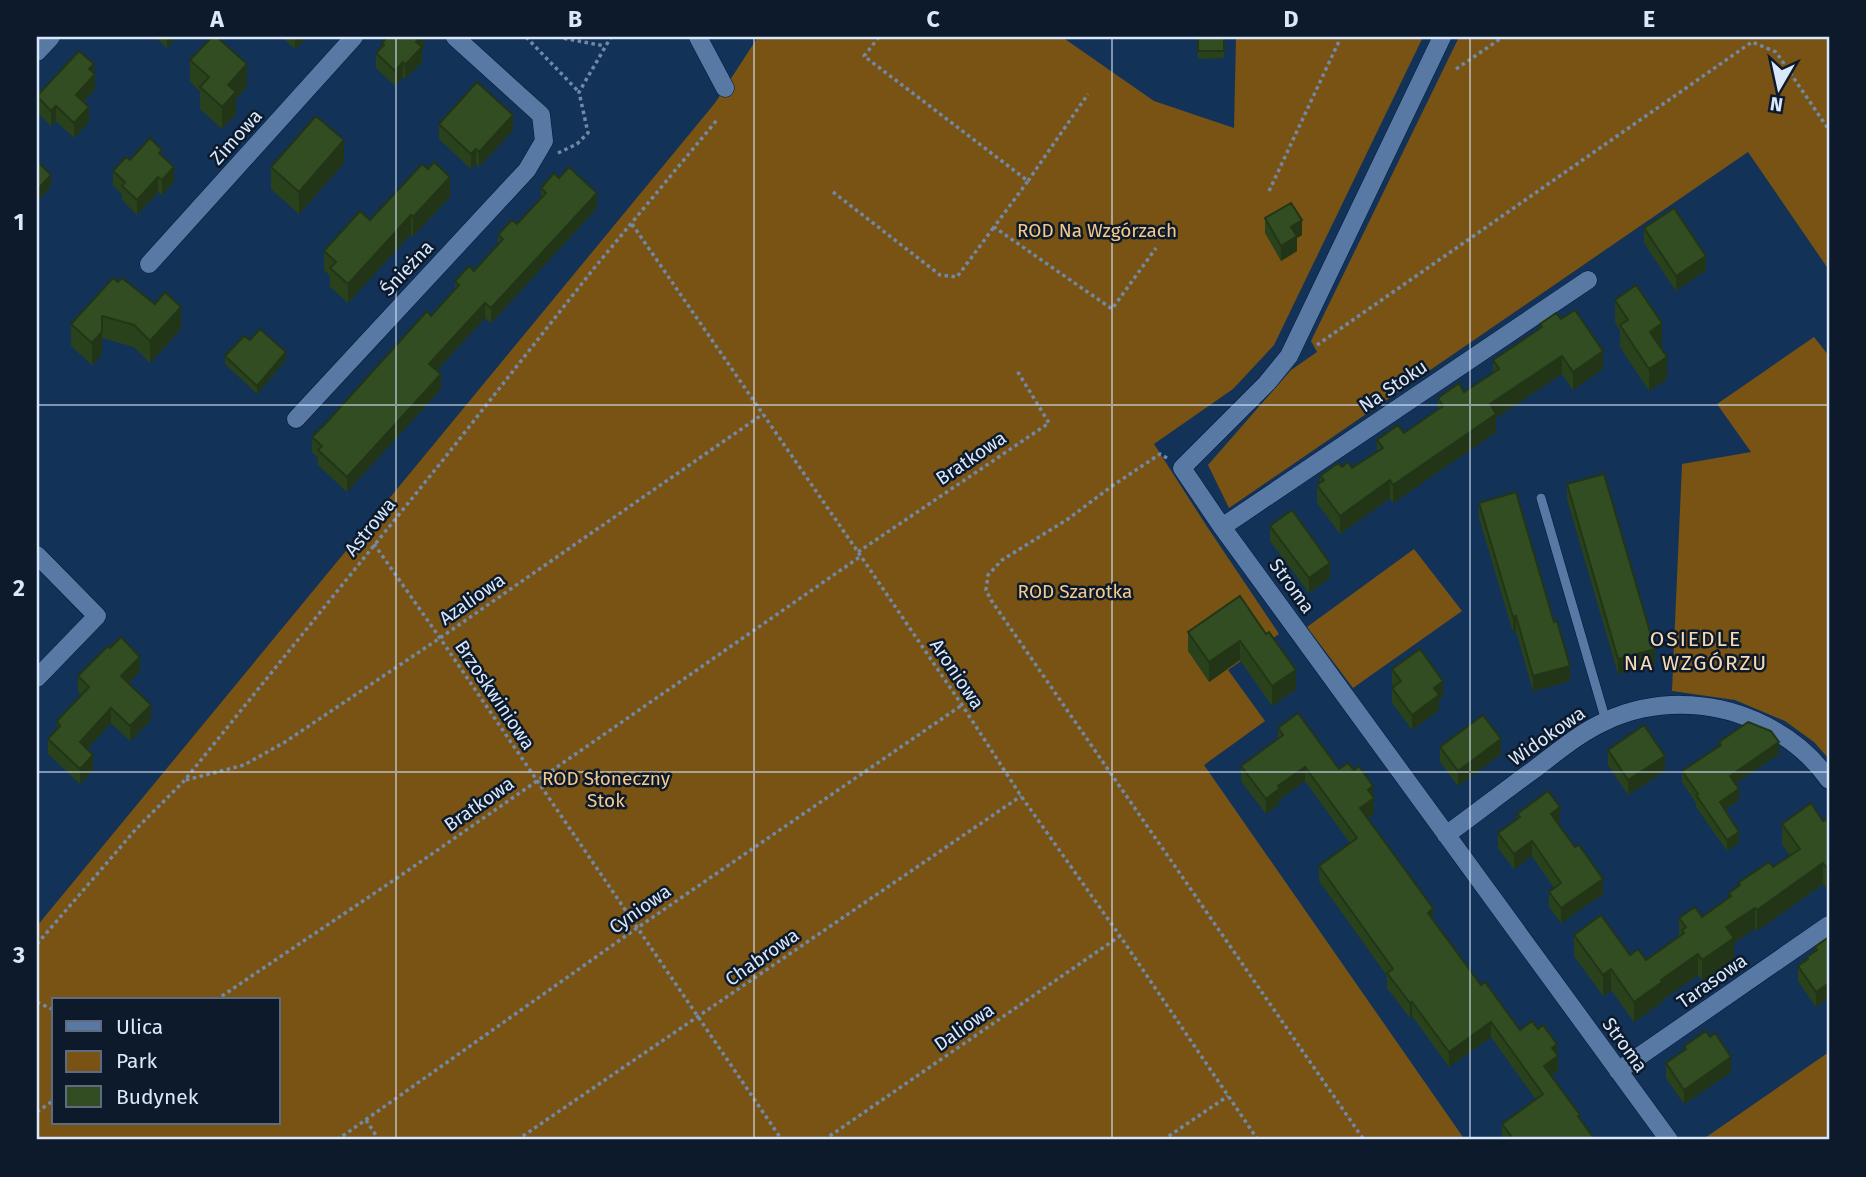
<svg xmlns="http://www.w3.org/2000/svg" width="1866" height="1177" viewBox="0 0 1866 1177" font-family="'Fira Sans',sans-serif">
  <rect width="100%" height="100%" fill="#133257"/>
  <path fill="#785314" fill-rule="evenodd" d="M758,37H1062L1154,101L1234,128L1236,37H1423L1274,345L1233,389L1154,444L1206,525L1279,634L1228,670L1265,721L1204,765L1465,1140H37V926L715,103ZM54,1000H278V1123H54Z
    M1459,37H1829V270L1748,152L1229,508L1208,465L1291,370L1317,352L1311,341Z
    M1814,337L1829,356V759L1814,742L1785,721L1735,700L1672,691L1682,464L1751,452L1717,404Z
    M1414,549L1462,611L1353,688L1307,627Z
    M1829,1052V1140H1702Z"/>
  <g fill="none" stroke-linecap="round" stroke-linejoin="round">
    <g stroke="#00183b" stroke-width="10">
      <path id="lane" d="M1541,498L1606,721"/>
    </g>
    <g stroke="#00183b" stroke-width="19">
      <path id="street" d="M698,37L725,88
        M1442,37L1289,356L1267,383L1182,468L1222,527L1669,1140
        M37,52L51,37
        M149,264L354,37
        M296,419L527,170L544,141L541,115L455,37
        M1222,527L1588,280
        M37,555L97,616L37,678
        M1446,835C1475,814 1503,792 1532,771C1556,753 1579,733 1606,721C1653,699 1710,700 1756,721C1785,734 1811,754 1829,780
        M1618,1071L1829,925"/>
    </g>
    <path stroke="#7289a6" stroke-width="3.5" stroke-dasharray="3.5 3.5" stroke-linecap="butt" d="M526,37L579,92
      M557,37L605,46
      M879,37L864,56L1028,181L994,227L1112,309L1156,248
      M1456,69L1503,37
      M558,153L577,144L588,133L579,92L611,37
      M1028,181L1088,94
      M1269,191L1341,37
      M833,192L940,275L957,277L994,227
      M632,224L858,552L962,705L1021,796L1120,936L1258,1140
      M1317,345L1752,42L1776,52L1829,130
      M1167,458L1160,454L1112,486L1068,519L1002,560L988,575L986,590L991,600L1364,1140
      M374,544L440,638L782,1140
      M858,552L1049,423L1016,369
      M186,780L244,765L285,742L440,638L763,414
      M37,944L136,829L184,781L443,460L595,267L717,120
      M216,1000L400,876L861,556
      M37,1002L54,1010
      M37,1112L54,1100
      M366,1120L379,1140
      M337,1140L637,928L962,705
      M517,1140L1021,796
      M824,1140L1120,936
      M1163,1140L1228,1096"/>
    <use href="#lane" stroke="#5879a4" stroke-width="9"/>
    <use href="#street" stroke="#5879a4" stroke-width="18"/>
  </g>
  <path fill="#2a421c" d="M155,37H177L167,48Z
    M282,37H307L295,49Z
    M424,37V48L422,50V62L405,79L403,77L395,86L376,68V53L382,48V43Z
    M1198,37H1224V58L1198,59Z
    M190,60L247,87L236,99V114L222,129L200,109V91L190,82Z
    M94,73L95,89L84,102L89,122L74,138L56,121L51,126L37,112V96Z
    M439,124L513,130L479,167L476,163L471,169L439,139Z
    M162,156L174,182L162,195L158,192L137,215L122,200V194L113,186V171L130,160Z
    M344,163L299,214L271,189V167Z
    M541,188L597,208L491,323L485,318L437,370L441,389L347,492L318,465V458L312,452V437L431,316L455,290V281L474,271L498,245V235L517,224L541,198Z
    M450,197L413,236L411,234L348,303L330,287V276L324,270V251L370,220Z
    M1265,218L1302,235L1297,238V251L1281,261L1265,233Z
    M1644,228L1706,270L1676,291L1644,243Z
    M118,282L181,329L150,363L134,347L102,338V354L92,365L71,346V324Z
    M1615,300L1662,346L1660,347L1667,379L1649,391L1620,347V330L1615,322Z
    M1561,319L1603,369L1573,390L1562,374L1496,418V432L1393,503L1390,498L1340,534L1317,503V485L1320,483V476L1342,467L1352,468L1377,452V440L1404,433L1438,410V398L1464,392L1493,373V360L1540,328V324Z
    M250,340L286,360L257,394L225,364V356Z
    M1567,484L1655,664L1618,674L1567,499Z
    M1479,503L1570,681L1533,691L1516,631L1513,632L1479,518Z
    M1270,526L1330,578L1309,593L1270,541Z
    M1240,596L1296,689L1272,706L1240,660L1209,682L1188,651V632Z
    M1392,669L1443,696L1439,699V710L1412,730L1392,703V688L1394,687L1392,684Z
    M140,671L129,683L151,720L130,741L111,723L87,749L93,770L80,784L48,754V739L57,729V721L82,695L78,691V676Z
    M1278,728L1339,769L1373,797L1374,813L1368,818L1433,921L1481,985L1520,1030L1557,1055L1558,1071L1551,1076L1595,1140H1503L1502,1139V1124L1536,1100L1491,1037L1449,1067L1412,1016L1410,1018L1387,988V976L1319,881V866L1350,843L1305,781L1279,800V804L1266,814L1241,781V766L1278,739Z
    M1719,742L1779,754L1735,784L1739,800L1725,810L1739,843L1727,851L1696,807V803L1682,782V771L1719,746Z
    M1440,747L1501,754L1458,786L1440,762Z
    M1608,750L1665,771L1628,795L1608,765Z
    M1517,814L1560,822L1558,823L1603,894L1561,923L1549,907V892L1554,888L1532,856L1514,869L1498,848V833L1517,819Z
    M1826,819V888L1823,884L1757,931L1755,928L1734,943V959L1702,981L1698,975L1662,1000V1002L1634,1022L1611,990L1603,996L1574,956V935L1646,960L1679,937V918L1702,917L1729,898V893L1738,886V883L1773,867L1790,856L1782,844V824L1823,821Z
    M1829,937V998L1816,1007L1798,981V966L1807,960V957L1815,951V947Z
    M1684,1046L1731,1072L1684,1104L1666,1078V1063L1684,1050Z"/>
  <path fill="#223617" d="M167,37H177L167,48Z
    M295,37H307L295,49Z
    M421,37H424V48L422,50V62L405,79V65L416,42Z
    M403,62V77L395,86V71Z
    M94,64L95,89L76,110V95L89,69Z
    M247,64V87L236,99V114L222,129V107L228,85Z
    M56,106V121L51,126V111Z
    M89,107V122L74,138V123Z
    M513,115V130L479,167V152Z
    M344,140V163L299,214V192Z
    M476,149V163L471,169V154Z
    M174,167V182L162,195V180Z
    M51,175V187L37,202V190Z
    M158,177V192L137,215V200Z
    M450,177V197L413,236V217Z
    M597,193V208L491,323V308Z
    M411,215V234L348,303V284Z
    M1302,220V235L1297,238V251L1281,261V246L1291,227Z
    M1706,256V270L1676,291V276Z
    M485,303V318L429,379V364Z
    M181,307V329L150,363V341Z
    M1662,323V346L1650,354V332Z
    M102,332V354L92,365V343Z
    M1603,351V369L1573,390V372Z
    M286,352V360L257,394V386Z
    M1562,356V374L1496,418V432L1393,503V485L1490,404Z
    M1667,357V379L1649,391V369Z
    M441,374V389L347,492V477Z
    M1390,480V498L1340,534V516Z
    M1330,563V578L1309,593V578Z
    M1516,616V631L1513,632V617Z
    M1240,641V660L1209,682V662Z
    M1655,649V664L1618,674V659Z
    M140,657V671L121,691V676Z
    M1570,666V681L1533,691V676Z
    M1296,670V689L1272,706V686Z
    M1443,681V696L1439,699V710L1412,730V715L1434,688Z
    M151,705V720L130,741V726Z
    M111,708V723L80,757V742Z
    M1501,739V754L1458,786V771Z
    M1779,742V754L1730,787V776Z
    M93,755V770L80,784V769Z
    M1665,756V771L1628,795V780Z
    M1305,767V781L1279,800V804L1266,814V799L1278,786Z
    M1373,786L1374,813L1360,823V808L1368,790Z
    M1739,789V800L1720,813V802Z
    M1560,807V822L1551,828V814Z
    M1739,832V843L1727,851V840Z
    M1532,841V856L1514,869V854Z
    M1823,863V884L1757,931V910Z
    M1829,865V886L1826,888V867Z
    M1603,879V894L1561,923V908Z
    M1433,908V923L1428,913Z
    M1755,908V928L1734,943V959L1702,981V960L1726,927Z
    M1698,954V975L1662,1000V1002L1634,1022V1002L1661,980Z
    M1611,969V990L1603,996V975Z
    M1829,983V998L1816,1007V992Z
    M1412,1002V1016L1410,1018V1003Z
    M1491,1022V1037L1449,1067V1052Z
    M1557,1044L1558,1071L1544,1081V1066L1552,1048Z
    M1731,1057V1072L1684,1104V1090Z"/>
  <path fill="#314d21" stroke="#223617" stroke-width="2" d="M212,37H217L247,64L228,85L236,92L222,107L200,87L209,77L190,60Z
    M387,37H421L416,42L422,47L405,65L403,62L395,71L376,53L384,45L382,43Z
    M1198,37H1224V51H1198Z
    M79,51L94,64L89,69L95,74L76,95L89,107L74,123L56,106L51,111L37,96Z
    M477,82L513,115L479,152L476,149L471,154L439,124Z
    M316,116L344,140L299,192L271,167Z
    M150,138L162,150L159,153L174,167L162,180L158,177L137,200L122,186L125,182L113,171L126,157L130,160Z
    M37,161L51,175L37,190Z
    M434,162L450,177L413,217L411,215L348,284L330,268L336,262L324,251L360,211L370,220L422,164L428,169Z
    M569,167L597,193L491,308L485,303L429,364L441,374L347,477L318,450L322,446L312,437L326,423L427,311L431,316L459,285L455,281L469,266L474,271L503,239L498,235L512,220L517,224L546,193L541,188L554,173L559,178Z
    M1291,203L1302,220L1291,227L1297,236L1281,246L1265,218Z
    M1674,208L1706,256L1676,276L1644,228Z
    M113,278L118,282L122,278L155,304L165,292L181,307L150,341L134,325L102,316V332L92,343L71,324Z
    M1636,285L1662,323L1650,332L1667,357L1649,369L1620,325L1628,320L1615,300Z
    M1575,310L1603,351L1573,372L1562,356L1490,404L1496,414L1393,485L1390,480L1340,516L1317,485L1324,480L1320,476L1338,463L1342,467L1348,462L1352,468L1383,448L1377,440L1398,425L1404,433L1443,406L1438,398L1459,383L1464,392L1499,369L1493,360L1542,327L1540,324L1556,313L1561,319Z
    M260,329L286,352L257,386L225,356L244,336L250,340Z
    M1604,474L1655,649L1618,659L1567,484Z
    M1516,492L1554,622L1557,621L1570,666L1533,676L1516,616L1513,617L1479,503Z
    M1292,510L1330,563L1309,578L1270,526Z
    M1240,596L1266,634L1269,632L1296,670L1272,686L1240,641L1209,662L1188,632Z
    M121,637L140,657L121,676L151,705L130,726L111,708L80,742L93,755L80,769L48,739L60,726L57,721L89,687L78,676L108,646L110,648Z
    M1420,649L1443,681L1434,688L1439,695L1412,715L1392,688L1401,681L1392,669Z
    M1298,713L1339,769L1348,763L1354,770L1359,766L1373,786L1368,790L1374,798L1360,808L1433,908L1428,913L1481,985L1485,982L1520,1030L1532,1021L1538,1029L1543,1025L1557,1044L1552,1048L1558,1056L1544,1066L1580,1115L1578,1116L1595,1140H1514L1502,1124L1543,1094L1491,1022L1449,1052L1412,1002L1410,1003L1387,973L1393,969L1319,866L1357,838L1305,767L1278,786L1279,789L1266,799L1241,766L1283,735L1278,728Z
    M1483,715L1501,739L1458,771L1440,747Z
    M1748,722L1771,731L1779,742L1730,776L1739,789L1720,802L1739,832L1727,840L1696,795L1698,794L1682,771L1721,745L1719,742Z
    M1644,725L1665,756L1628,780L1608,750Z
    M1548,791L1560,807L1551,814L1575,847L1579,845L1603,879L1561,908L1549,892L1561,883L1532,841L1514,854L1498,833L1520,817L1517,814Z
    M1811,803L1823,821L1826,819L1829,824V865L1826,867L1823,863L1757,910L1755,908L1726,927L1734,938L1702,960L1698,954L1661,980L1662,982L1634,1002L1611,969L1603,975L1574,935L1601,915L1630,955L1638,949L1646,960L1684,933L1682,930L1686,927L1679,918L1695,907L1702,917L1731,896L1729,893L1740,885L1738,883L1769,862L1773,867L1800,849L1782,824Z
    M1829,937V983L1816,992L1798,966L1808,959L1807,957L1817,950L1815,947Z
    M1706,1031L1710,1037L1715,1033L1731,1057L1684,1090L1666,1063L1686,1049L1684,1046Z"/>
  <path fill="none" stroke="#d9e8fc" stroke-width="2" stroke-opacity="0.55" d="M396,37V1140M754,37V1140M1112,37V1140M1470,37V1140M37,405H1829M37,772H1829"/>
  <g text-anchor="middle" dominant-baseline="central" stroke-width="5" stroke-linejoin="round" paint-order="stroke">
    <g font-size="19" fill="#d9e8fc" stroke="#0d1a2b">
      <text transform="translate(236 137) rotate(-48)">Zimowa</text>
      <text transform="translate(407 268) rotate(-47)">Śnieżna</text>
      <text transform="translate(1393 386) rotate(-34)">Na Stoku</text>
      <text transform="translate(971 458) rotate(-34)">Bratkowa</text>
      <text transform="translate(370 527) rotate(-51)">Astrowa</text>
      <text transform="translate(1292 586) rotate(54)">Stroma</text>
      <text transform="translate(472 599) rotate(-35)">Azaliowa</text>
      <text transform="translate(957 674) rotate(56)">Aroniowa</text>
      <text transform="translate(495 695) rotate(56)">Brzoskwiniowa</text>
      <text transform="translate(1547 736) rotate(-35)">Widokowa</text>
      <text transform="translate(479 804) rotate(-35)">Bratkowa</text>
      <text transform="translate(640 909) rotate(-35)">Cyniowa</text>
      <text transform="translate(762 957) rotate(-35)">Chabrowa</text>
      <text transform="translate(1712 981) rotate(-35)">Tarasowa</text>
      <text transform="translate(964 1027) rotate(-35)">Daliowa</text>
      <text transform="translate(1625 1045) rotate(54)">Stroma</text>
    </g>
    <g font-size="19" fill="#f5c98d" stroke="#0d1a2b">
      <text x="1097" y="230">ROD Na Wzgórzach</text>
      <text x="1075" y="591">ROD Szarotka</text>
      <text x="606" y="778">ROD Słoneczny<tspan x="606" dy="22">Stok</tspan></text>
    </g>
    <g font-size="21" letter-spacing="2" fill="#f8dbb4" stroke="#0d1a2b">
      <text x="1696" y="639">OSIEDLE<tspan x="1696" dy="24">NA WZGÓRZU</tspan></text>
    </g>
  </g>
  <rect width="1866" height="1177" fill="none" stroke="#0d1a2b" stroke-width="77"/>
  <rect x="52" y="998" width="228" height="126" fill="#0d1a2b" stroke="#5f6c7f" stroke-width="2"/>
  <rect x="66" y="1021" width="35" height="10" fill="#5879a4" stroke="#5f6c7f" stroke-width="2"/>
  <text x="116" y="1034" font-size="21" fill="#d9e8fc">Ulica</text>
  <rect x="66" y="1051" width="35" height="21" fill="#785314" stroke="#5f6c7f" stroke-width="2"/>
  <text x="116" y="1068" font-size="21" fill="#d9e8fc">Park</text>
  <rect x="66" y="1086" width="35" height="21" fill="#314d21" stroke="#5f6c7f" stroke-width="2"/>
  <text x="116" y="1104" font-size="21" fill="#d9e8fc">Budynek</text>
  <g transform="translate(1779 88) rotate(189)" stroke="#0d1a2b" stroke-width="5" paint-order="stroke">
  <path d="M0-5L12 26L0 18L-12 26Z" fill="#d9e8fc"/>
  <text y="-10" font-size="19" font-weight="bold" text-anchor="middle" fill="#d9e8fc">N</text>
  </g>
  <rect x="38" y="38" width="1790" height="1100" fill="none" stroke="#d9e8fc" stroke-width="2.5"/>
  <g font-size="23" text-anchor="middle" font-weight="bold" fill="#d9e8fc">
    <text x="217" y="27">A</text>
    <text x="575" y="27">B</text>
    <text x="933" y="27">C</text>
    <text x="1291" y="27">D</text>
    <text x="1649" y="27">E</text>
    <text x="19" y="230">1</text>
    <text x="19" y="596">2</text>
    <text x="19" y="963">3</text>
  </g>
</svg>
